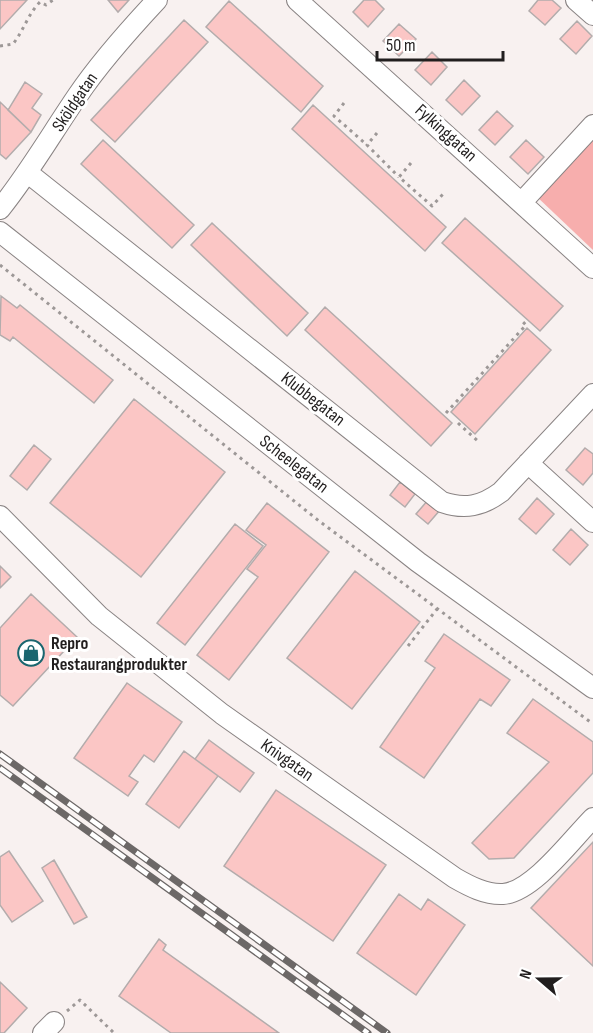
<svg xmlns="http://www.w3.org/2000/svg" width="593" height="1033" viewBox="0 0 593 1033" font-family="'Sofia Sans Condensed',sans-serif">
  <rect width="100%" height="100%" fill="#f8f1f0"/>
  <path fill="#f7aead" d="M593,135V250L534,194Z"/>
  <path fill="#fbc6c5" stroke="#b3acac" stroke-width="1.5" d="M0,0H27L0,29Z
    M108,0H129L118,12Z
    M364,0H375L384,9L368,27L353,12Z
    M538,0H552L561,8L545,25L529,11Z
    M229,1L323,86L301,112L206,27Z
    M184,20L208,42L115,142L91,120Z
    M577,21L592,36L576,54L560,39Z
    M399,24L416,39L399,56L383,41Z
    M432,52L447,67L431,85L415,70Z
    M464,80L480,96L462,115L446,100Z
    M25,82L42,94L32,108L41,115L31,132L8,110Z
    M0,102L31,132L6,159L0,154Z
    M313,105L446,227L425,251L292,129Z
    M497,111L513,126L495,145L479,130Z
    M103,140L194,225L172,248L81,164Z
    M526,140L544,157L528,174L510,157Z
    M465,218L563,306L540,331L442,243Z
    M212,223L308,313L287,336L191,245Z
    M1,296L17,308L20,305L113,380L94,403L13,337L10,341L0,335Z
    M325,307L452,423L431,446L305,330Z
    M527,328L551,350L475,434L451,412Z
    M134,399L225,472L141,577L50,503Z
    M34,445L51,459L27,490L10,476Z
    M585,448L593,454V473L583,485L566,470Z
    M400,482L415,494L405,507L390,495Z
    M537,498L554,514L536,534L519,519Z
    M428,500L440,510L428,524L416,514Z
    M267,503L329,552L229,680L197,655L258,577L247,569L266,545L246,530Z
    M235,524L263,546L185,645L157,623Z
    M571,529L588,545L570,565L553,550Z
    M0,566L11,577L0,588Z
    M355,571L420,622L352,709L287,658Z
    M31,594L77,637L13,706L0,695V628Z
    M444,634L510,680L491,706L480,699L424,778L380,747L435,668L425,661Z
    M127,683L182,722L154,762L144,755L129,776L138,782L128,796L74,758Z
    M533,699L593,742V773L514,858L489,859L472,843L549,762L507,733Z
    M209,740L254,773L240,792L195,759Z
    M184,751L218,776L179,828L146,804Z
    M276,790L386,865L333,941L224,866Z
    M593,842V966L531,908Z
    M9,851L43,901L12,922L0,905V857Z
    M54,860L87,917L74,924L42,868Z
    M399,894L421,910L428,899L465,925L416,995L357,953Z
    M159,939L166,945L163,950L279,1033H171L119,996Z
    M0,982L27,1008L4,1033H0Z"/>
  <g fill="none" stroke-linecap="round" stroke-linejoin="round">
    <g stroke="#8a8484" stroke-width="22">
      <path id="street" d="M297,0L593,268
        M576,0L593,15
        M28,173L442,502C465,510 482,506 501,492L593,394
        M522,202L593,125
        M0,209C29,173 52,133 78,95C101,61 129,30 157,0
        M0,232L418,562L593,688
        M528,463L593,522
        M0,516L99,616L222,714L455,878C469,886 486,895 503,894C533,892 572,839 593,818
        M43,1033L54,1022"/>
    </g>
    <path stroke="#9d9897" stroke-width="3" stroke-dasharray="3 4.5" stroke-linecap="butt" d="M0,46L13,44C24,30 28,14 40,2L46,5L53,0
      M344,103L334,116L367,145
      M377,133L367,145L399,177
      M411,163L399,177L432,206L444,193
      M0,265L319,521L593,724
      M446,413L526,325L520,319
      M458,423L480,443
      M408,646L437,609
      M67,1011L80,1000L114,1033"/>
    <use href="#street" stroke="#fff" stroke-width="20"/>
    <g stroke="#6c6867" stroke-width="7">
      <path id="rail" d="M0,754L387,1033
        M0,768L368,1033"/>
    </g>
    <use href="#rail" stroke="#fff" stroke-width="4.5" stroke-dasharray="14" stroke-linecap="butt"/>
  </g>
  <defs>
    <g id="shop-ring" transform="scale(1.35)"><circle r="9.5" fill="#fff" stroke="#1a666f" stroke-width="1.5"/><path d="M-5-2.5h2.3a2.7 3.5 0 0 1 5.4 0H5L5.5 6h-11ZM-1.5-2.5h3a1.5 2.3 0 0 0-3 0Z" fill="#1a666f"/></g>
  </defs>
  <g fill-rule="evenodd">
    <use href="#shop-ring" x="31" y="653"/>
  </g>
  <g text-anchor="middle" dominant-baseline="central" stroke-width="6" stroke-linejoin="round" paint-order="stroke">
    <g font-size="18" fill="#211e1e" stroke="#fff">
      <text transform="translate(75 102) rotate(-56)">Sköldgatan</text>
      <text transform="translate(446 133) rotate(42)">Fylkinggatan</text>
      <text transform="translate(313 399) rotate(38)">Klubbegatan</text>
      <text transform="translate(294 464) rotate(38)">Scheelegatan</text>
      <text transform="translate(287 760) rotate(35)">Knivgatan</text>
    </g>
    <g font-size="18" font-weight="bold" fill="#211e1e" stroke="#fff" text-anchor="start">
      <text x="51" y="643">Repro<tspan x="51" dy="21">Restaurangprodukter</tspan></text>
    </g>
  </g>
  <g transform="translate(539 979) rotate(290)" stroke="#ffffff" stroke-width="4.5" paint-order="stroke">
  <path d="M0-4.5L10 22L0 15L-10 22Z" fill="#211e1e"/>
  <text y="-9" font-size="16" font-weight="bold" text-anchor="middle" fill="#211e1e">N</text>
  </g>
  <path d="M377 51v9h126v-9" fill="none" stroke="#211e1e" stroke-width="3"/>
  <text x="386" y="51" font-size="18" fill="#211e1e" stroke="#ffffff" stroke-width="4.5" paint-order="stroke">50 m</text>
</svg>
